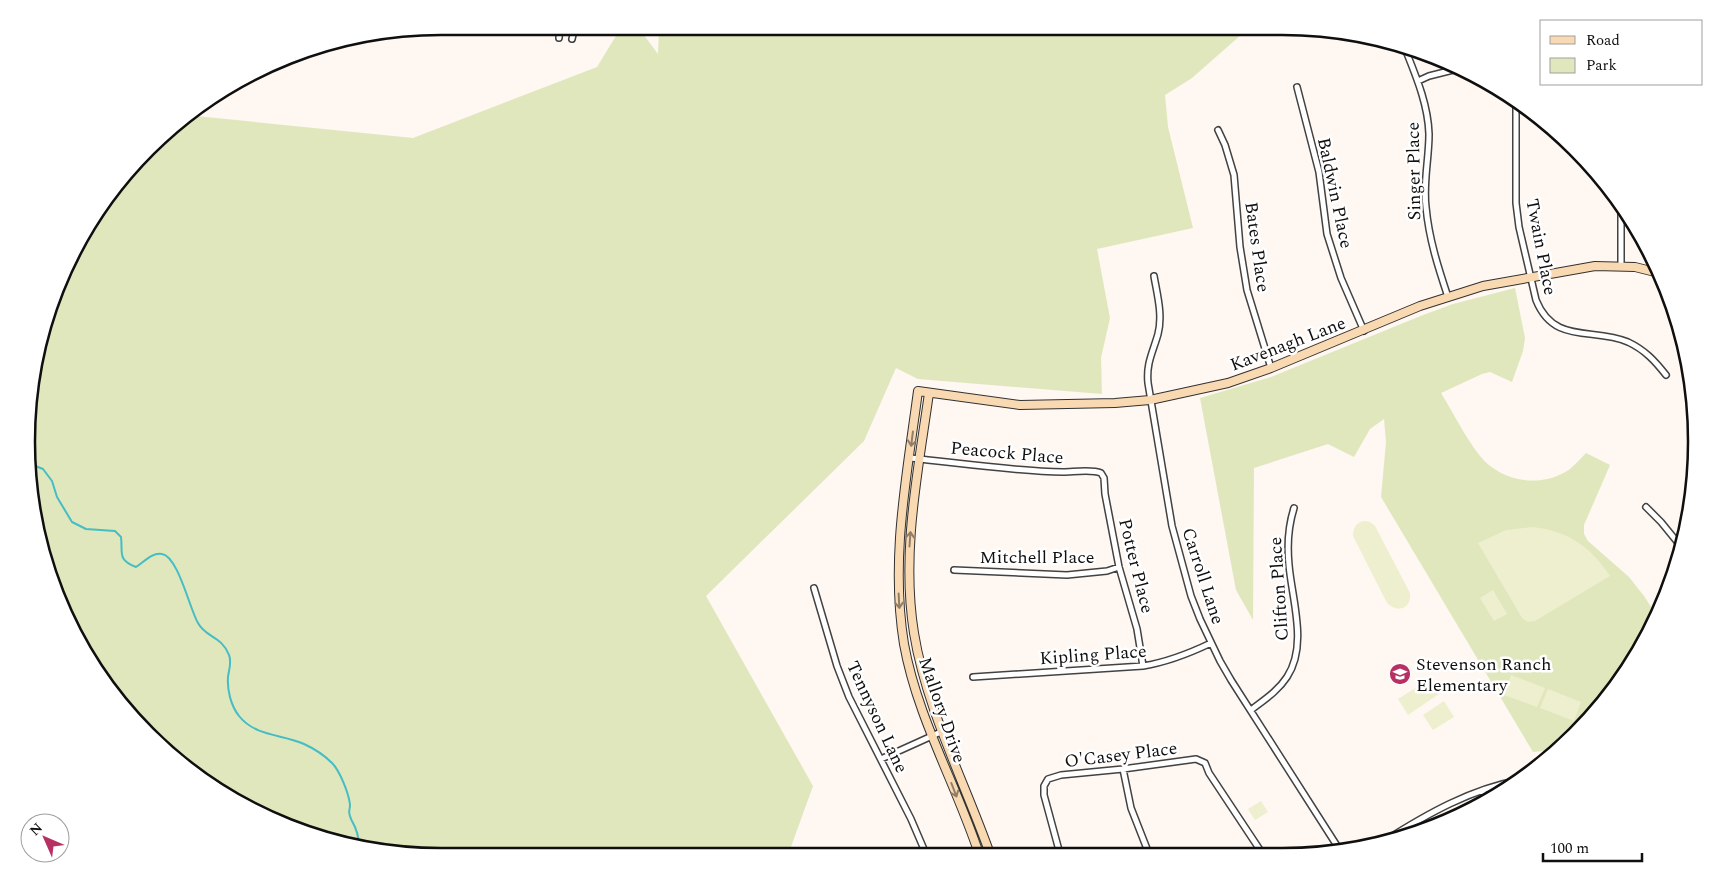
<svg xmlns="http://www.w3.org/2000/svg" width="1723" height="883" viewBox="0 0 1723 883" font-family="Spectral,serif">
  <rect width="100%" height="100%" fill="#fef7f2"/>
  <path fill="#e1e7bd" d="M622,26H637L658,54L659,26L1250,27L1192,78L1165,95L1168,127L1193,228L1097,249L1110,318L1101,358L1102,394L918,379L896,368L864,441L706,596L813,786L788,855L415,856L334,843L258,814L188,771L129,716L58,601L27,469L40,334L96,211L186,115L413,138L597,67Z
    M1515,288L1525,338L1523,351L1512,382L1490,372L1482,374L1441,393C1454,414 1465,437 1480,456C1501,482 1542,489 1570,469C1576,464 1581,458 1586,453L1610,465L1584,525V534L1588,541L1629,577L1644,596L1657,616L1654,625L1594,716L1584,724H1581L1579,729L1554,750L1533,752L1381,497L1386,442L1384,419L1370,429L1354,457L1328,444L1254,468L1253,620L1236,590L1200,398L1271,377L1423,315L1453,304Z"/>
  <path fill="#eeefce" d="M1365,521L1370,522L1375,526L1410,593C1412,608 1398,614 1387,603L1353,536C1353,527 1357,522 1365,521Z
    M1533,527C1568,531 1591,547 1610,576L1535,621L1528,622L1522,618L1478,543L1506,530Z
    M1493,590L1507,614L1494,621L1480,598Z
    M1511,675L1545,688L1537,707L1504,695Z
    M1430,679L1439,694L1408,715L1398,699Z
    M1548,689L1581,702L1574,721L1540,708Z
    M1444,701L1454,717L1433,730L1423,715Z
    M1261,801L1268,812L1255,820L1248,809Z"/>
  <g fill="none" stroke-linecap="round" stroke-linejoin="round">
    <path stroke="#45bdc4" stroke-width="2" d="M27,466L33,465L43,469L52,481L57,497L72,522L86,529L115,531L121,537C123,553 117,560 136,567C144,562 152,552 162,554C178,556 190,610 198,623C206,638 221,635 229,655C232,662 229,669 228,677C227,690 231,706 239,716C256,737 282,734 304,744C315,749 324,755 332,763C340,771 349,794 350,805C350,809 348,812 350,816C351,821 355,825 356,830C359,836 357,841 362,847"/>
    <g stroke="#424242" stroke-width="8">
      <path id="street" d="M559,38L560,26
        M572,39L575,26
        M1404,46C1415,74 1428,103 1429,134C1429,159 1423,183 1426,207C1429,239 1438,267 1448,297
        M1418,81L1429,76L1461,68
        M1297,87L1319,172L1327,234L1341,278L1364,331
        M1516,100V203L1519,227L1536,300C1554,345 1593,327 1628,342C1645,350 1655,361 1666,375
        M1218,130L1225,145L1234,175L1240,247L1247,290L1271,368
        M1621,206V266
        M1154,276C1157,294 1163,315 1158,334C1153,352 1146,363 1148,383L1172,526L1191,596L1200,619L1220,661L1231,680L1341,852
        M910,458C960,463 1012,471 1063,472C1073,472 1092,469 1101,473L1104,478L1105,494L1119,567L1137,629L1143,666
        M1646,507L1661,522L1683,549
        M954,570L1067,575L1107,571L1119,567
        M814,588L837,666L849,697L911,819L926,854
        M973,677L1143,666C1168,662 1188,654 1211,643
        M1251,710C1264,700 1278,691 1287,677C1308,645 1292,600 1289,565C1287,545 1288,527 1294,508
        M881,759L943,731
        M1123,769L1131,808L1149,854
        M1484,790L1487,800
        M1386,840C1427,814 1471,789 1520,780
        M1060,854L1044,795V786L1048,779L1061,775L1123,769L1196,759L1205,763L1209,773L1262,853"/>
    </g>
    <g stroke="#313131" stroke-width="10">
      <path id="secondary" d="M929,393C918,472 901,553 914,633C926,708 965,783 990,854
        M979,854C956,784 917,717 904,644C890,559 907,475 918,391L1020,405L1115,403L1150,400L1228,383L1271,368L1420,306L1483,286L1595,266L1635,267L1659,273"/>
    </g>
    <use href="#street" stroke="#fff" stroke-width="5"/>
    <use href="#secondary" stroke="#f9d9b1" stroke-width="8"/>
  </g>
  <defs><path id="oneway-shaft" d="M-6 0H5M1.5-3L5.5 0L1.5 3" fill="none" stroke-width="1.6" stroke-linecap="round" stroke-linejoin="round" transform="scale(1.25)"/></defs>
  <g stroke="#907e68">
    <use href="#oneway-shaft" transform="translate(912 439) rotate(97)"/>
    <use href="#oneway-shaft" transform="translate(910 539) rotate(-86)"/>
    <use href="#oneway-shaft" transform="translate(899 601) rotate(87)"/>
    <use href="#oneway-shaft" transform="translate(954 790) rotate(69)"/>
  </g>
  <defs>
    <g id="school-disc" transform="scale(1.125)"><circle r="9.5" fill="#b63064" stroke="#fff"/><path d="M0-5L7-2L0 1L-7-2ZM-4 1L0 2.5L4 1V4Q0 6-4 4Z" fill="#fff"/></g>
  </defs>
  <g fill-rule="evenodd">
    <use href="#school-disc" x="1400" y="674"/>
  </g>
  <g text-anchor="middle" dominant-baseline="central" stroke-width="5" stroke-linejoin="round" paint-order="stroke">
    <g font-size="18" fill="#0f0f0f" stroke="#fff">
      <text transform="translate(1414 171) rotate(-91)">Singer Place</text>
      <text transform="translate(1335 193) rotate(78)">Baldwin Place</text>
      <text transform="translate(1257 247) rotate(82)">Bates Place</text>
      <text transform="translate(1541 247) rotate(79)">Twain Place</text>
      <text transform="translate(1288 344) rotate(-21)">Kavenagh Lane</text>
      <text transform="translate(1007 453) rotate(5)">Peacock Place</text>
      <text x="1037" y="557">Mitchell Place</text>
      <text transform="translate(1136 566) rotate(76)">Potter Place</text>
      <text transform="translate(1203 576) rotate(72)">Carroll Lane</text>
      <text transform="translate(1279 589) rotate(-94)">Clifton Place</text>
      <text transform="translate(1093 655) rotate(-4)">Kipling Place</text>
      <text transform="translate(942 710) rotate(71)">Mallory Drive</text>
      <text transform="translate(877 717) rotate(65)">Tennyson Lane</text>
      <text transform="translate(1121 755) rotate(-7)">O'Casey Place</text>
    </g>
    <g font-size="18" fill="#0f0f0f" stroke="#fff" text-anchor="start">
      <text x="1416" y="664">Stevenson Ranch<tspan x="1416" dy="21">Elementary</tspan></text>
    </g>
  </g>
  <path d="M0 0H1723V883H0ZM441 35H1282A406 406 0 0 1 1688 441V442A406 406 0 0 1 1282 848H441A406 406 0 0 1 35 442V441A406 406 0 0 1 441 35Z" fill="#fff" fill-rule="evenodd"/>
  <path fill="none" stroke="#0f0f0f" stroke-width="2.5" d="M441 35H1282A406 406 0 0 1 1688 441V442A406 406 0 0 1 1282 848H441A406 406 0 0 1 35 442V441A406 406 0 0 1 441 35Z"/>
  <rect x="1540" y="20" width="162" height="65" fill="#ffffff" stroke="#9f9f9f"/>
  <rect x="1550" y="36" width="25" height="8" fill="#f9d9b1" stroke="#9f9f9f"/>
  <text x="1586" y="45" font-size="15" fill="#0f0f0f">Road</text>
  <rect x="1550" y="58" width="25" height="15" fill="#e1e7bd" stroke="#9f9f9f"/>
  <text x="1586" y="70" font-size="15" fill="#0f0f0f">Park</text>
  <g transform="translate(45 838) rotate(315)"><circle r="24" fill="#ffffff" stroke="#9f9f9f"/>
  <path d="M0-4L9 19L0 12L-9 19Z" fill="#b63064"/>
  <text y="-8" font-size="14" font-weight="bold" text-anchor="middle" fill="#0f0f0f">N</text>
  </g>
  <path d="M1543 853v8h99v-8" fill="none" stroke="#0f0f0f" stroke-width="2.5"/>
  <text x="1550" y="853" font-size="15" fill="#0f0f0f" stroke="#ffffff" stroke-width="4" paint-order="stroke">100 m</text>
</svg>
